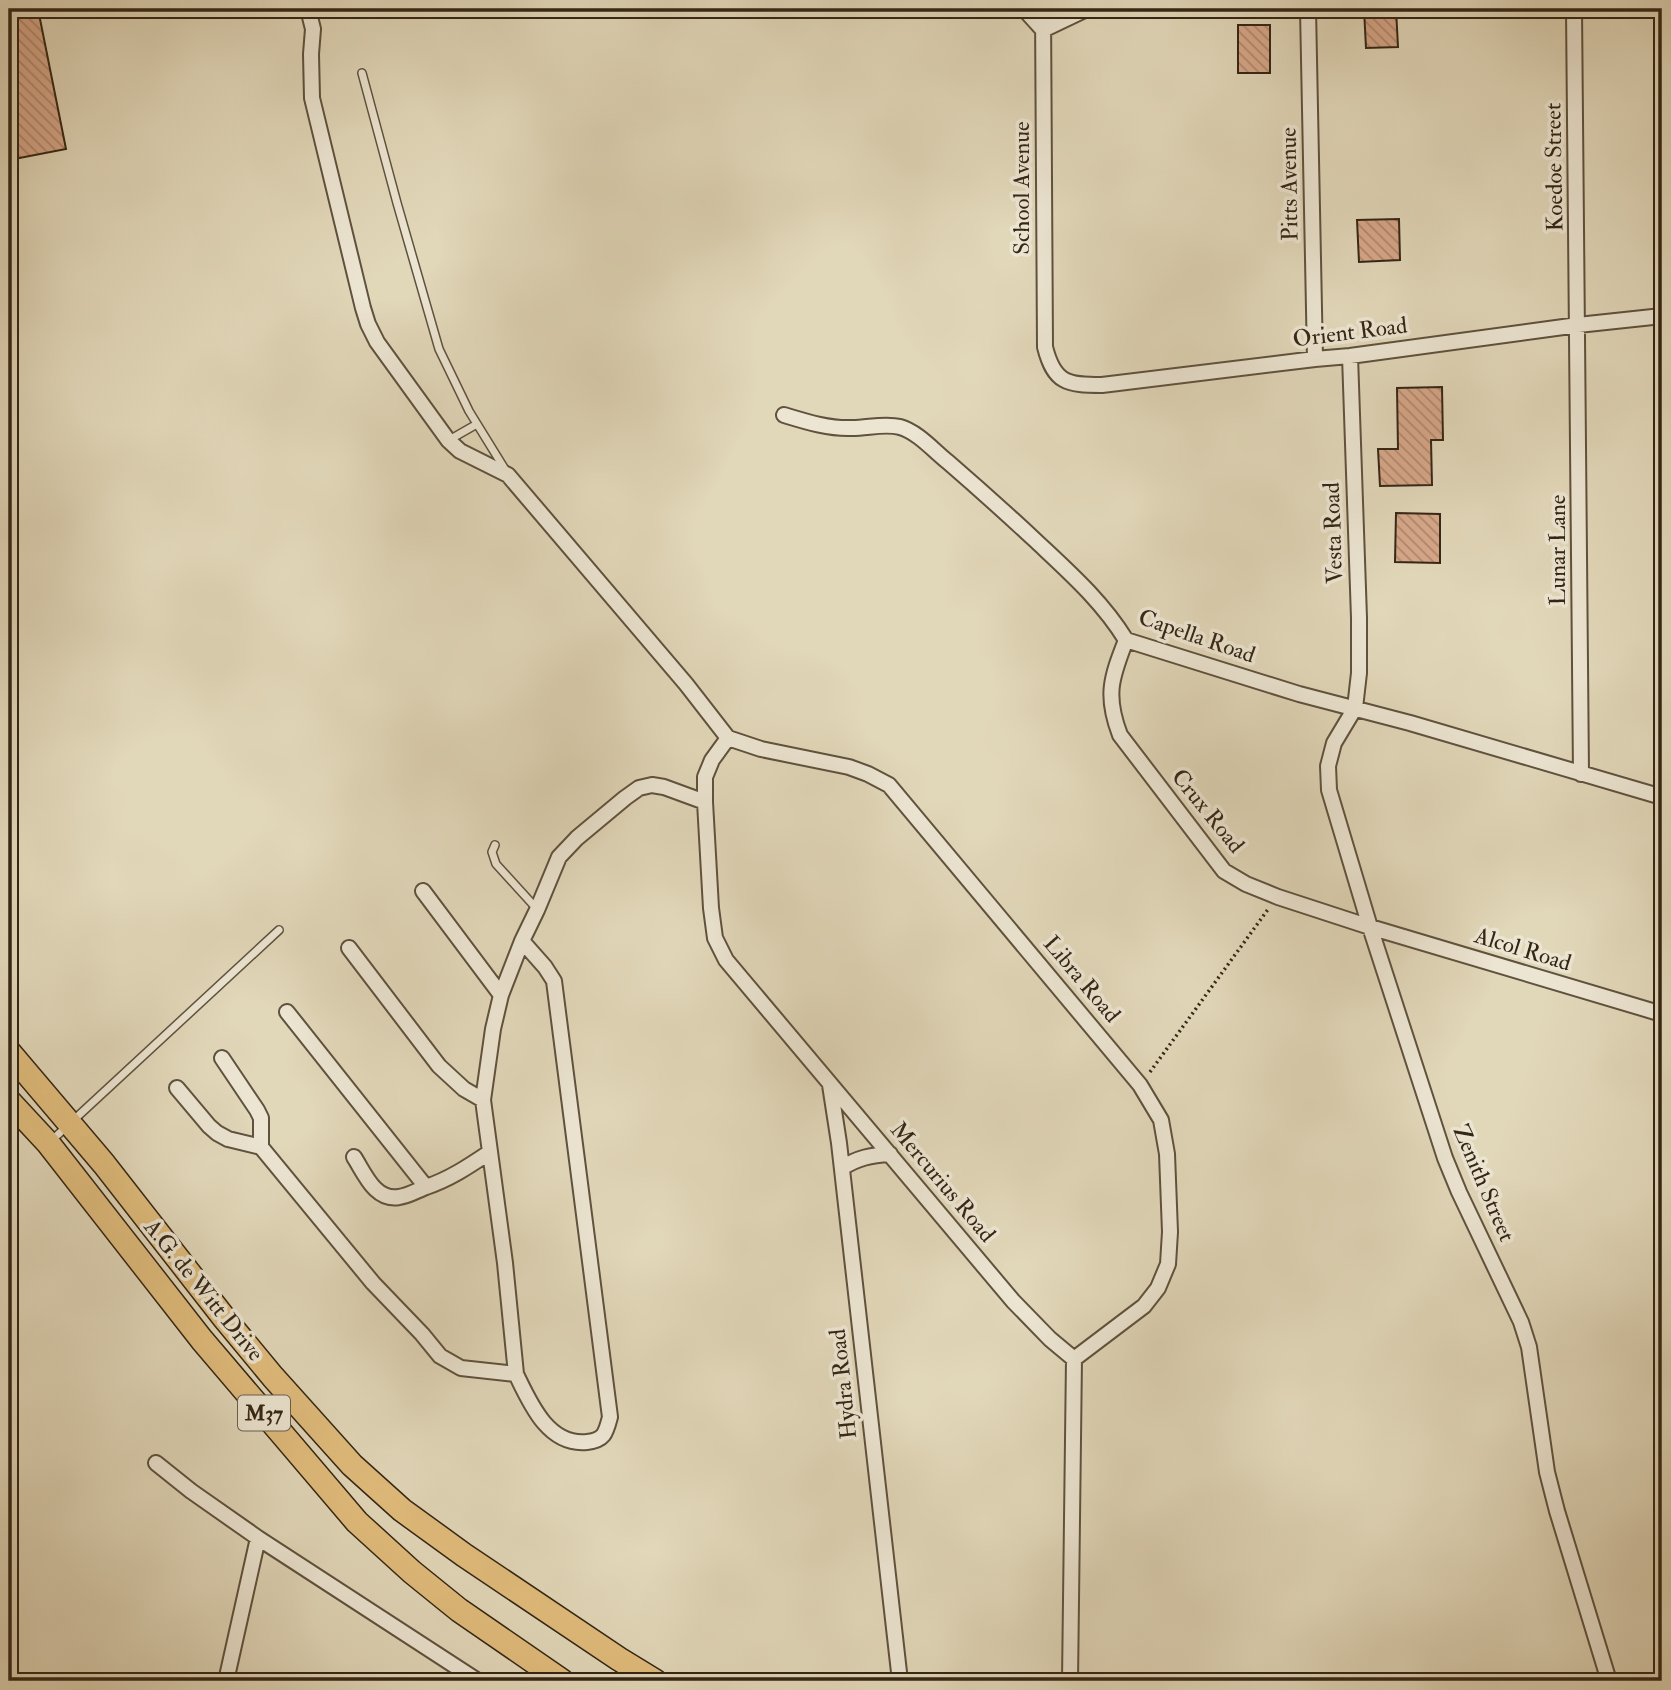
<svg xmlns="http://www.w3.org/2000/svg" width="1671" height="1690" viewBox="0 0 1671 1690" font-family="'IM FELL Double Pica',serif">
  <defs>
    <pattern id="building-back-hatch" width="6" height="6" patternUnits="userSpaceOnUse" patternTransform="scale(1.75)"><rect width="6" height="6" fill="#d7a789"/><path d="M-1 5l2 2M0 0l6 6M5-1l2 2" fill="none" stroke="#af886f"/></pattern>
  </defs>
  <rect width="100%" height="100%" fill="#e1d7b9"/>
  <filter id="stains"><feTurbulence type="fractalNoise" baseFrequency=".00286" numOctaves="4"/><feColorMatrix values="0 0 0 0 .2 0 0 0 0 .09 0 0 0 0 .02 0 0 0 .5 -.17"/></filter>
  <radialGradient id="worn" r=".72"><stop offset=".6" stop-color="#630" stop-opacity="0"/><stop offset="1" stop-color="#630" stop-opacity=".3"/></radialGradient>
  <path fill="url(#building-back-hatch)" stroke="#342615" stroke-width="2" d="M9,9H38L66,149L9,160Z
    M1364,9H1396L1398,47L1366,48Z
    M1238,25H1270V73H1238Z
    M1399,219L1400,260L1359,262L1357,220Z
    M1442,387L1443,440H1431L1432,485L1380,486L1378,449H1398L1397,388Z
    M1396,513L1440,514V563L1395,562Z"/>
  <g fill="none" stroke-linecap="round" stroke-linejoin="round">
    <g stroke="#5f523e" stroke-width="10">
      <path id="service" d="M362,73L397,203L439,349L469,411L506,471
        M449,440L477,424
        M495,845L492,852L496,864L537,909
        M51,1141L279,930
        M9,1432L12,1443L9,1464"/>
    </g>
    <g stroke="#5f523e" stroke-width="18">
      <path id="minor" d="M308,9L313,29L311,54L312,98L363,308L368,324L377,342L448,440L460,451L508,475L686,684L728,738
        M1024,9L1043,30L1087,9
        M1043,9L1045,347C1054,383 1067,385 1102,385L1315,359L1350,356L1578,325L1662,316
        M1308,9L1315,359
        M1574,9L1581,774
        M1350,356L1359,618V673L1355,708L1334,743L1328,766L1329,790L1370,927L1445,1158L1459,1192L1521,1322L1529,1347L1547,1472L1557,1511L1609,1681
        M784,415C807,422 829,429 852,428C868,428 885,423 900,427C918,432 934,451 948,462C978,488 1007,514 1036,541C1069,572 1102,601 1126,640L1299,694L1410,723L1662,797
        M1126,640C1111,678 1105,696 1120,735L1224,871L1246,884L1278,897L1370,927L1662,1014
        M728,738L761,749L849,767L868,774L889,785L1140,1085L1161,1120L1167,1154L1170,1232L1168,1264L1158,1288L1144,1306L1074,1359
        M728,738L712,760L705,777V802L711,908L715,938L726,960L1013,1301L1050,1339L1074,1359
        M423,891L501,995
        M349,948L439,1066L464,1089L483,1100
        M287,1012L426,1187C450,1179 469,1166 490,1152
        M222,1058L257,1110L261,1118V1147
        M830,1085L839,1143L900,1681
        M177,1088L209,1126L217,1133L228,1139L261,1147L373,1283L422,1334L440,1356L461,1368L516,1374L505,1263L483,1100L493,1029L501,995L522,941L537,910L559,857L577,838L625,798L639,788L652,785L664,787L705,802
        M354,1157C365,1174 375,1201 399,1197C408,1196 418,1190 426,1187
        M842,1168C857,1158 871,1155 890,1154
        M516,1374C530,1403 548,1446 587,1442C605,1440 606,1432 610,1417L554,981L545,967L522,941
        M156,1463L191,1491L258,1538L478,1681
        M226,1681L258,1538
        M1070,1681L1074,1359"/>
    </g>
    <g stroke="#342615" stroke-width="26">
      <path id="primary" d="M9,1052L104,1164L225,1319L273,1377L352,1465L402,1510L464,1555L619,1659L655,1681
        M9,1101L48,1143L202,1340L357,1522L412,1572L459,1610L562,1681"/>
    </g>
    <path stroke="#342615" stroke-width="3.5" stroke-dasharray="2 3.5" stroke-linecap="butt" d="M1150,1072L1269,908"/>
    <use href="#service" stroke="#ece5d2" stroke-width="7"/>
    <use href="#minor" stroke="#ece5d2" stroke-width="14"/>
    <use href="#primary" stroke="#e0bc7c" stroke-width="23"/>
  </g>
  <g text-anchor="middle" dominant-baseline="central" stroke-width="7" stroke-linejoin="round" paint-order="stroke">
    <rect fill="#ece5d2" stroke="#6b5f4e" stroke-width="2" x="238" y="1395.5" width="52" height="35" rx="5"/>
    <g font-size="21" font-weight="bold" fill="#342615">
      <text x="264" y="1413">M37</text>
    </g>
    <g font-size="23" fill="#342615" stroke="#ece5d2">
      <text transform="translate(1554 167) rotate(-91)">Koedoe Street</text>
      <text transform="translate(1289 184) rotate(-91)">Pitts Avenue</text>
      <text transform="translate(1021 188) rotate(-90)">School Avenue</text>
      <text transform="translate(1350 332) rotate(-7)">Orient Road</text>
      <text transform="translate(1333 533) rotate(-92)">Vesta Road</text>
      <text transform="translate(1557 550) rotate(-90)">Lunar Lane</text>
      <text transform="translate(1197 636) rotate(19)">Capella Road</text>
      <text transform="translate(1208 811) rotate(51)">Crux Road</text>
      <text transform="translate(1523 949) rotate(17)">Alcol Road</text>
      <text transform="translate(1082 979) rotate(50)">Libra Road</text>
      <text transform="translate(943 1182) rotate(50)">Mercurius Road</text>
      <text transform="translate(1484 1183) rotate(67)">Zenith Street</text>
      <text transform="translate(204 1290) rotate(51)">A.G. de Witt Drive</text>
      <text transform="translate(843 1384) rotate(-96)">Hydra Road</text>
    </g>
  </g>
  <rect width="1671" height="1690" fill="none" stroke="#e1d7b9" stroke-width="35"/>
  <rect x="10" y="10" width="1650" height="1669" fill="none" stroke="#342615" stroke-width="3.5"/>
  <rect x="18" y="18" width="1636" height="1655" fill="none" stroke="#342615" stroke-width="2"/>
  <rect width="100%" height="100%" filter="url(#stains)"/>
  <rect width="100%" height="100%" fill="url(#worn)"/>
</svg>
